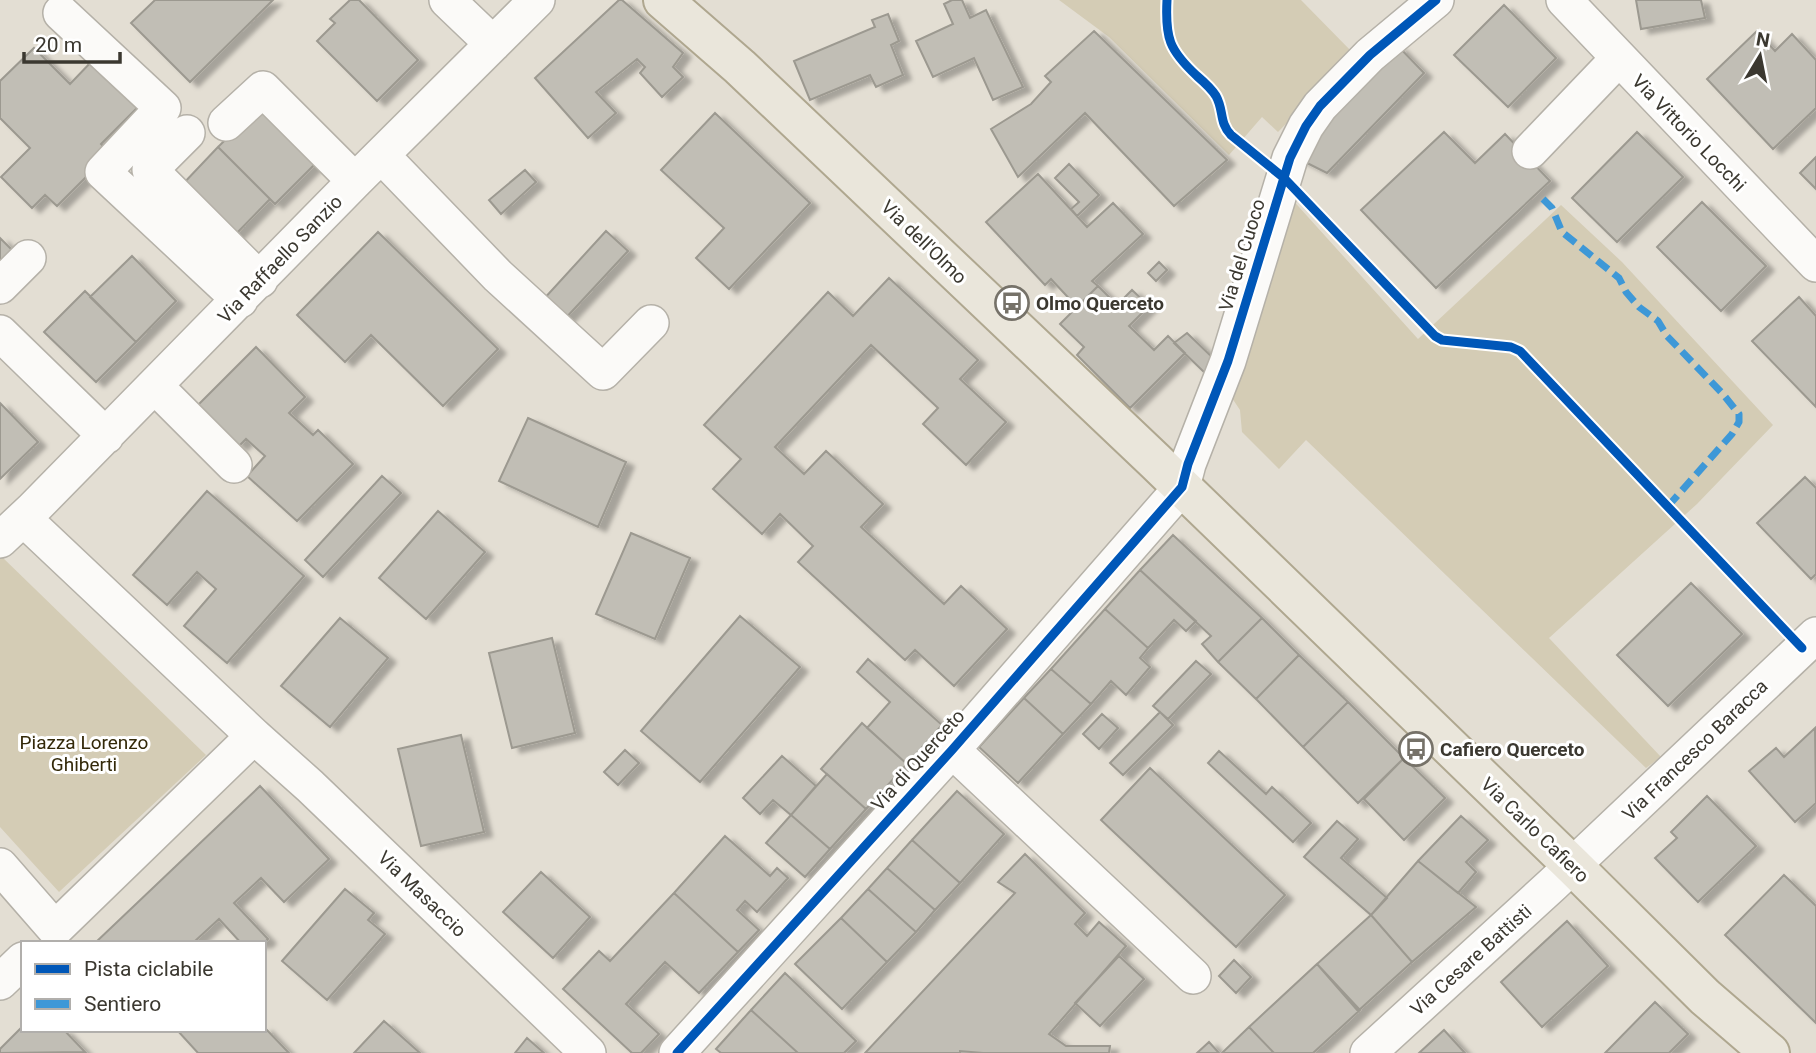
<svg xmlns="http://www.w3.org/2000/svg" width="1816" height="1053" viewBox="0 0 1816 1053" font-family="Roboto,sans-serif">
  <defs>
    <filter id="shadow"><feDropShadow dx="8" dy="4.5" stdDeviation="2" flood-color="#0004"/></filter>
  </defs>
  <rect width="100%" height="100%" fill="#e3ded3"/>
  <path fill="#d4ccb5" d="M1059,0H1301L1354,54L1278,132L1262,117L1229,155L1109,37Z
    M1290,197L1418,339L1561,205L1622,262L1773,425L1697,504L1549,638L1661,757L1646,768L1306,440L1279,469L1242,432L1240,410L1230,395Z
    M0,555L206,755L59,892L0,827Z"/>
  <path fill="#c1beb5" stroke="#9c9990" stroke-width="2" filter="url(#shadow)" d="M155,0H273L190,82L131,23Z
    M350,0H359L418,60L377,101L317,41L335,23L330,19Z
    M619,0H622L683,53L673,67L683,77L662,97L640,73L645,67L637,59L596,92L616,113L588,138L535,78Z
    M952,0H962L970,18L986,10L1023,87L993,100L974,58L933,77L916,41L953,24L944,4Z
    M1636,0H1701L1705,18L1641,29Z
    M1504,5L1556,58L1508,107L1454,55Z
    M888,14L899,41L891,45L903,75L876,87L870,75L810,100L794,61L875,27L872,20Z
    M1094,31L1227,160L1174,206L1085,113L1018,177L991,129L1031,104L1051,82L1045,76Z
    M1757,31L1775,51L1792,34L1816,60V108L1773,149L1707,79Z
    M1398,46L1424,73L1327,173L1297,158L1314,128Z
    M34,48L70,84L94,59L140,105L101,144L110,153L57,206L45,195L32,208L1,177L30,148L0,118V81Z
    M261,105L318,161L275,204L218,147Z
    M715,113L810,203L729,289L696,258L724,228L661,170Z
    M1444,132L1475,163L1505,134L1550,181L1436,288L1361,210Z
    M1637,132L1683,177L1617,242L1572,198Z
    M218,147L270,199L233,237L181,186Z
    M1816,157V189L1800,173Z
    M1069,164L1099,195L1077,216L1071,209L1079,202L1055,178Z
    M525,170L536,182L501,214L489,200Z
    M1038,174L1087,227L1113,203L1143,234L1092,281L1098,286L1077,307L1051,279L1045,285L986,222Z
    M1702,202L1766,266L1721,311L1657,247Z
    M606,231L628,251L563,321L542,301Z
    M378,232L498,349L443,406L371,335L345,362L297,315Z
    M0,238L16,254L0,270Z
    M132,256L176,301L136,342L90,297Z
    M1159,262L1167,270L1156,281L1148,273Z
    M889,278L978,360L960,379L1006,422L966,465L923,424L938,408L871,345L775,447L804,474L826,451L883,504L861,527L944,604L961,586L1007,629L954,686L915,650L905,660L798,562L813,546L780,514L762,534L713,489L741,459L704,425L828,292L853,316Z
    M1098,286L1117,305L1132,290L1149,306L1129,326L1154,350L1168,336L1185,353L1130,408L1077,355L1084,347L1060,324Z
    M85,291L136,342L96,382L44,332Z
    M1799,297L1816,316V407L1752,341Z
    M1187,333L1213,358L1207,375L1174,343Z
    M256,347L305,397L289,413L313,435L318,430L353,464L297,521L247,476L265,456L246,439L239,446L197,406Z
    M0,403L38,442L0,479Z
    M528,418L626,462L598,527L499,481Z
    M382,476L401,493L323,577L305,560Z
    M1805,477L1816,488V574L1811,579L1757,523Z
    M207,491L304,576L227,663L184,626L216,589L197,572L167,605L133,575Z
    M438,511L485,552L426,619L379,578Z
    M631,533L690,558L655,639L596,614Z
    M1173,535L1262,618L1218,662L1202,644L1211,636L1140,570Z
    M1140,570L1196,621L1186,631L1174,620L1148,648L1105,609Z
    M1691,583L1742,634L1668,706L1617,655Z
    M1105,609L1148,648L1140,658L1150,667L1126,695L1111,681L1091,704L1051,669Z
    M740,616L800,667L700,782L641,731Z
    M340,618L388,658L330,727L281,686Z
    M1262,618L1299,655L1256,699L1218,662Z
    M552,638L575,733L512,748L489,653Z
    M1299,655L1348,702L1303,747L1256,699Z
    M868,659L942,725L907,764L867,728L890,702L857,672Z
    M1196,661L1211,674L1168,719L1153,706Z
    M1051,669L1091,704L1063,734L1024,698Z
    M1024,698L1063,734L1018,783L979,747Z
    M1348,702L1404,758L1358,803L1303,747Z
    M1160,712L1173,725L1123,775L1110,763Z
    M1102,714L1118,728L1099,749L1083,734Z
    M862,723L907,764L866,809L821,769Z
    M1815,728L1816,803L1795,822L1749,771L1776,748L1784,757Z
    M461,735L484,832L421,846L398,749Z
    M625,750L639,763L618,785L604,772Z
    M1219,751L1266,794L1272,787L1311,823L1293,842L1208,763Z
    M782,756L816,786L791,815L773,800L760,814L743,798Z
    M1404,758L1445,798L1404,840L1364,799Z
    M1150,768L1285,895L1236,947L1101,820Z
    M827,774L866,809L830,849L791,815Z
    M260,786L329,859L284,902L261,878L234,903L268,939L264,943H241L219,919L195,941L197,943H95Z
    M957,791L1004,834L960,883L912,840Z
    M1707,796L1756,846L1698,902L1655,858L1677,838L1671,832Z
    M791,815L830,849L805,877L766,843Z
    M1461,816L1488,840L1466,862L1476,872L1458,893L1418,861Z
    M1337,821L1358,839L1341,858L1387,898L1371,915L1304,857Z
    M725,836L770,876L777,868L788,878L757,912L745,901L737,910L759,930L738,952L674,893Z
    M912,840L960,883L935,910L887,868Z
    M1025,854L1085,913L1075,924L1087,936L1099,922L1126,946L1049,1034L1066,1046H1110L1109,1053H983L960,1051V1053H865L1015,893L998,882Z
    M1418,861L1476,907L1412,962L1371,915Z
    M887,868L935,910L916,932L868,889Z
    M541,872L590,917L553,958L503,912Z
    M1784,875L1816,906V1023L1725,935Z
    M345,889L374,913L368,920L385,934L327,1000L282,961Z
    M868,889L916,932L887,962L841,918Z
    M674,893L738,952L699,993L665,962L626,1004L659,1034L641,1053H632L563,989L599,951L610,961Z
    M1371,915L1412,962L1358,1011L1317,964Z
    M841,918L887,962L842,1009L795,964Z
    M1567,921L1608,966L1542,1027L1501,982Z
    M1119,956L1144,979L1100,1026L1075,1003Z
    M1234,960L1251,977L1236,993L1219,976Z
    M1317,964L1360,1010L1313,1053H1274L1249,1027Z
    M785,973L856,1041L844,1053H798L751,1010Z
    M1655,1002L1688,1034L1669,1053H1605Z
    M751,1010L798,1053H721L716,1049Z
    M384,1021L420,1053H354Z
    M23,1026V1030H64L85,1052L0,1053V1049Z
    M264,1027L289,1053H198L177,1030H264Z
    M1249,1027L1274,1053H1222Z
    M1444,1030L1465,1053H1419Z
    M527,1038L544,1053H515Z
    M1209,1042L1219,1053H1197Z"/>
  <g fill="none" stroke-linecap="round" stroke-linejoin="round">
    <g stroke="#b5b1a8" stroke-width="38">
      <path id="minor" d="M447,0L493,44
        M1564,0L1816,264
        M61,13L163,108L103,172L240,300
        M226,123L263,89L355,181
        M187,133L150,170L260,280
        M1530,151L1618,59
        M382,156L498,276L603,372L651,323
        M0,286L28,258
        M0,333L106,436
        M155,386L234,465
        M0,540L33,509L355,181L537,0
        M254,736L310,786L588,1053
        M952,750L1193,976
        M0,866L55,929L254,736L24,519
        M0,982L23,960
        M677,1053L952,750L1182,487L1188,464L1228,361L1290,158L1306,126L1320,106L1370,55L1436,0
        M1368,1053L1553,884L1816,635"/>
    </g>
    <g stroke="#afa78f" stroke-width="42">
      <path id="major" d="M663,0L740,67L1155,461L1573,866L1705,997L1770,1053"/>
    </g>
    <use href="#minor" stroke="#fbfaf8" stroke-width="35"/>
    <use href="#major" stroke="#eae6db" stroke-width="38"/>
    <path stroke="#3e98d7" stroke-width="7" stroke-dasharray="14 7" stroke-linecap="butt" d="M1543,199L1552,208L1562,232L1619,278L1626,292L1639,307L1658,321L1667,336L1722,393L1739,414V422L1732,434L1669,505"/>
    <g stroke="#fff" stroke-width="13">
      <path id="cycleway" d="M1167,0C1165,38 1169,50 1197,76C1204,82 1211,88 1216,96C1224,110 1219,123 1231,135L1284,178L1435,336L1442,340L1511,347L1520,351L1802,648
        M677,1053L952,750L1182,487L1188,464L1228,361L1290,158L1306,126L1320,106L1370,55L1436,0"/>
    </g>
    <use href="#cycleway" stroke="#0057b8" stroke-width="9"/>
  </g>
  <defs>
    <g id="bus-ring" transform="scale(1.75)"><circle r="9.5" fill="#fff" stroke="#767269" stroke-width="1.5"/><path d="M-5-6H5V4H4V6H2V4H-2V6H-4V4H-5ZM-3.5-4V0h7V-4ZM-3.5 1.2v1.5H-2V1.2ZM2 1.2v1.5H3.5V1.2Z" fill="#767269"/></g>
  </defs>
  <g fill-rule="evenodd">
    <use href="#bus-ring" x="1012" y="303"/>
    <use href="#bus-ring" x="1416" y="749"/>
  </g>
  <g text-anchor="middle" dominant-baseline="central" stroke-width="6" stroke-linejoin="round" paint-order="stroke">
    <g font-size="19" fill="#3b3830" stroke="#fff">
      <text transform="translate(1689 133) rotate(46)">Via Vittorio Locchi</text>
      <text transform="translate(924 242) rotate(44)">Via dell'Olmo</text>
      <text transform="translate(1242 255) rotate(-73)">Via del Cuoco</text>
      <text transform="translate(280 259) rotate(-46)">Via Raffaello Sanzio</text>
      <text transform="translate(1695 750) rotate(-44)">Via Francesco Baracca</text>
      <text transform="translate(918 760) rotate(-48)">Via di Querceto</text>
      <text transform="translate(1535 830) rotate(44)">Via Carlo Cafiero</text>
      <text transform="translate(422 894) rotate(44)">Via Masaccio</text>
      <text transform="translate(1471 960) rotate(-42)">Via Cesare Battisti</text>
    </g>
    <g font-size="19" font-weight="bold" fill="#3b3830" stroke="#fff" text-anchor="start">
      <text x="1036" y="303">Olmo Querceto</text>
      <text x="1440" y="749">Cafiero Querceto</text>
    </g>
    <g font-size="19" fill="#332909" stroke="#fff">
      <text x="84" y="742">Piazza Lorenzo<tspan x="84" dy="22">Ghiberti</tspan></text>
    </g>
  </g>
  <rect x="21" y="941" width="245" height="91" fill="#ffffff" stroke="#b1afac" stroke-width="2"/>
  <rect x="35" y="964" width="35" height="10" fill="#0057b8" stroke="#b1afac" stroke-width="2"/>
  <text x="84" y="976" font-size="21" fill="#3b3830">Pista ciclabile</text>
  <rect x="35" y="999" width="35" height="10" fill="#3e98d7" stroke="#b1afac" stroke-width="2"/>
  <text x="84" y="1011" font-size="21" fill="#3b3830">Sentiero</text>
  <g transform="translate(1760 56) rotate(10)" stroke="#ffffff" stroke-width="5" paint-order="stroke">
  <path d="M0-5L12 26L0 18L-12 26Z" fill="#3b3830"/>
  <text y="-10" font-size="19" font-weight="bold" text-anchor="middle" fill="#3b3830">N</text>
  </g>
  <path d="M24 52v10h96v-10" fill="none" stroke="#3b3830" stroke-width="3.5"/>
  <text x="35" y="52" font-size="21" fill="#3b3830" stroke="#ffffff" stroke-width="5" paint-order="stroke">20 m</text>
</svg>
